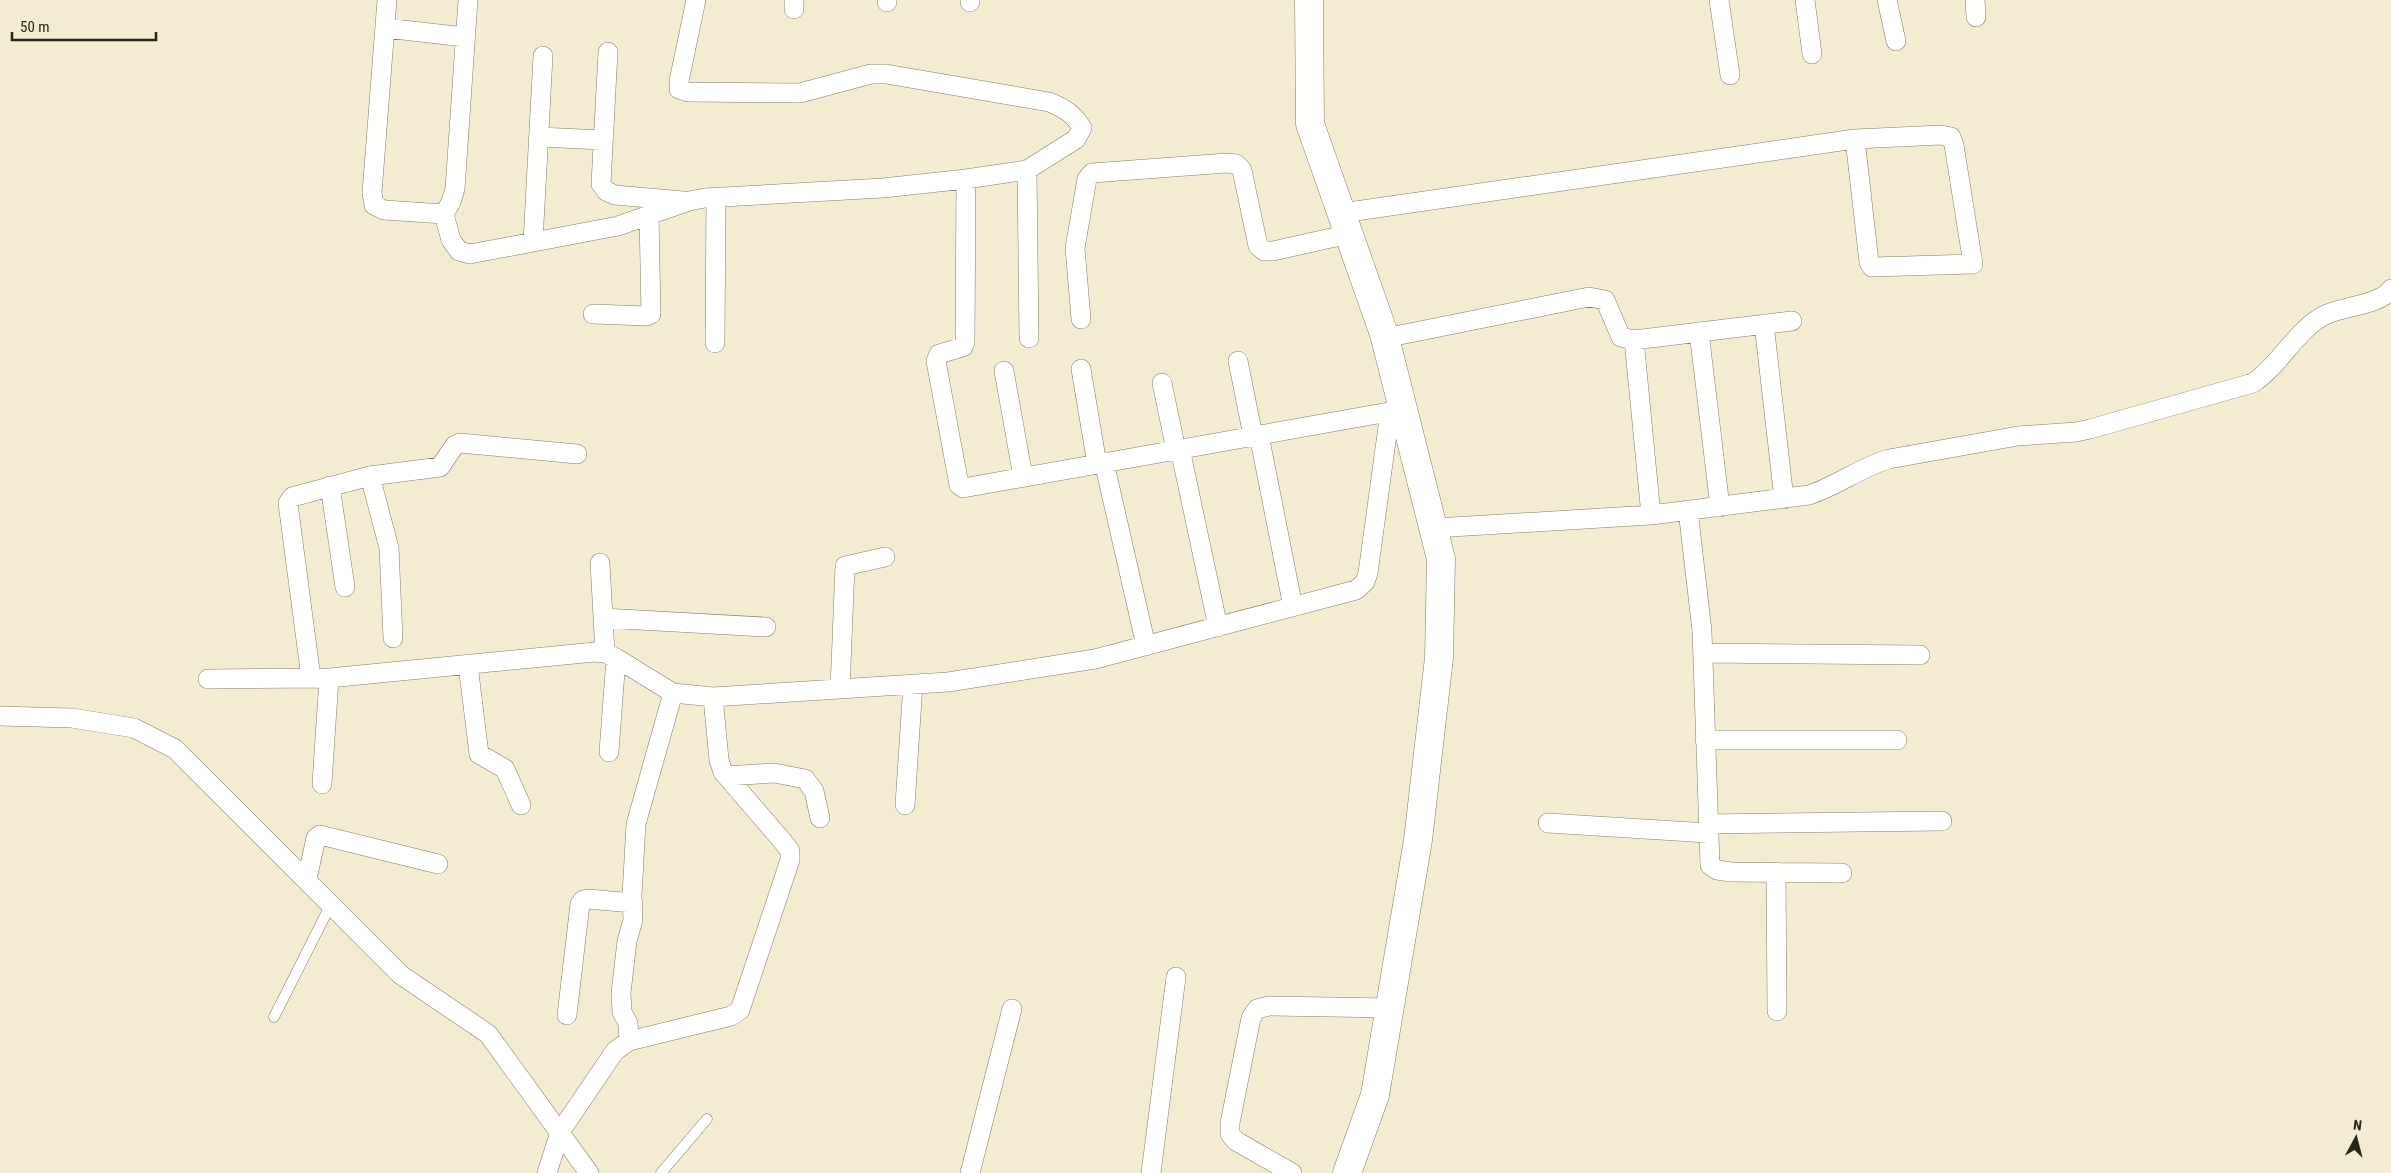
<svg xmlns="http://www.w3.org/2000/svg" width="2391" height="1173" viewBox="0 0 2391 1173" font-family="'Roboto Condensed',sans-serif">
  <rect width="100%" height="100%" fill="#f3ecd1"/>
  <g fill="none" stroke-linecap="round" stroke-linejoin="round">
    <g stroke="#837d65" stroke-width="11">
      <path id="lane" d="M274,1017L331,904
        M661,1173L707,1119"/>
    </g>
    <g stroke="#837d65" stroke-width="20">
      <path id="street" d="M387,0L372,193L374,205L384,210L444,214L451,240L459,251L470,254L618,226L689,201L705,198L883,188L966,179L1027,170L1076,139L1082,128C1074,114 1064,108 1049,102L886,74H871L800,93L688,92L679,89V81L696,0
        M794,0V9
        M887,0V2
        M970,0V2
        M1719,0L1730,75
        M1805,0L1812,54
        M1887,0L1896,41
        M1975,0L1976,17
        M385,28L465,37
        M608,52L601,184L606,191L615,195L683,201
        M540,137L603,140
        M1027,170L1029,338
        M966,179L965,342L963,347L939,354L936,361L959,485L963,488L1400,410
        M1342,213L1855,139L1941,135L1951,137L1954,145L1973,264L1872,267L1869,262L1855,139
        M444,214L451,202L455,189L468,0
        M533,242L543,56
        M593,314L647,316L651,314L649,216
        M1081,319L1075,248L1087,179L1092,173L1227,163L1236,164L1242,170L1258,246L1264,251H1273L1349,234
        M1764,324L1784,499
        M1699,332L1720,507
        M1385,338L1589,297L1605,300L1621,337L1634,340L1792,321
        M1634,340L1651,515
        M715,343L716,198
        M1238,361L1253,436
        M1081,369L1097,464
        M1004,371L1023,477
        M1162,383L1176,450
        M1259,435L1293,607
        M1180,449L1218,627
        M1104,462L1146,646
        M370,476L389,548L393,638
        M330,486L345,587
        M1688,510L1702,631L1710,865L1717,870L1731,872L1842,873
        M1435,528L1651,515L1809,495C1837,486 1861,467 1889,459L2018,436L2076,432L2090,429L2253,383C2279,366 2297,329 2325,315C2341,307 2383,304 2391,289
        M600,563L605,653
        M603,618L766,627
        M1703,653L1920,655
        M468,665L479,754L505,769L521,805
        M311,678L289,511L288,503L292,497L370,476L440,467L455,445L460,443L577,454
        M208,679L329,678L595,652L605,653L616,658L673,693L713,697L948,682L1095,659L1356,590L1365,582L1368,573L1390,412
        M840,689L845,566L885,557
        M0,716L72,718L134,728L175,749L401,975L488,1034L589,1173
        M1705,740H1897
        M609,752L616,658
        M727,776L774,773L805,779L814,791L820,818
        M322,784L329,678
        M905,805L913,684
        M1548,823L1708,833
        M1708,824L1942,821
        M1776,872L1777,1011
        M307,879L316,838L320,835L438,864
        M567,1015L580,904L583,900L588,899L633,903
        M629,1041L731,1016L740,1010L790,860V851L784,843L723,772L719,760L713,697
        M547,1173L560,1132L615,1051L629,1041L628,1023L622,1012L621,993L627,941L633,920L632,895L636,824L673,693
        M970,1173L1012,1009
        M1151,1173L1176,977
        M1292,1173L1236,1141L1230,1134V1123L1251,1018L1257,1009L1269,1006L1390,1008"/>
    </g>
    <g stroke="#837d65" stroke-width="29">
      <path id="highway" d="M1309,0L1310,124L1384,334L1441,559L1439,658L1418,840L1375,1095L1347,1173"/>
    </g>
    <use href="#lane" stroke="#fff" stroke-width="10"/>
    <use href="#street" stroke="#fff" stroke-width="19"/>
    <use href="#highway" stroke="#fff" stroke-width="28"/>
  </g>
  <g transform="translate(2356 1138) rotate(7)" stroke="#f3ecd1" stroke-width="4" paint-order="stroke">
  <path d="M0-4L9 19L0 12L-9 19Z" fill="#28251b"/>
  <text y="-8" font-size="14" font-weight="bold" text-anchor="middle" fill="#28251b">N</text>
  </g>
  <path d="M12 32v8h144v-8" fill="none" stroke="#28251b" stroke-width="2.5"/>
  <text x="20" y="32" font-size="15" fill="#28251b" stroke="#f3ecd1" stroke-width="4" paint-order="stroke">50 m</text>
</svg>
